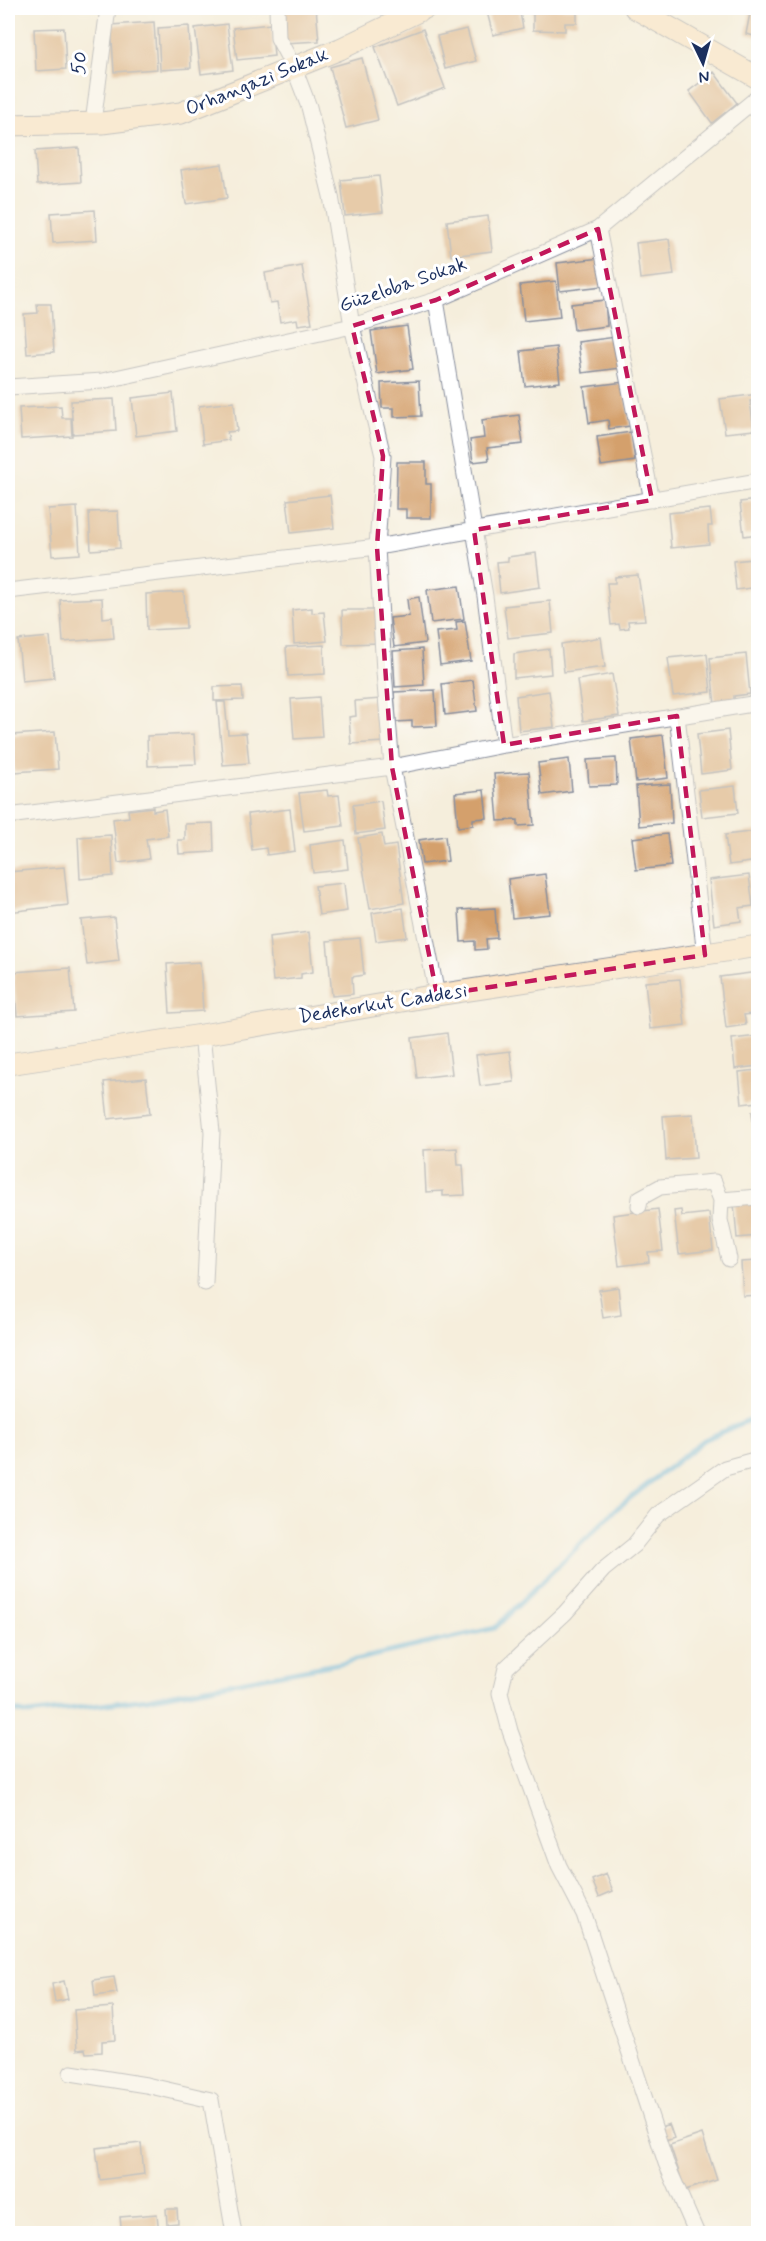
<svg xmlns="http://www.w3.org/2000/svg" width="766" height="2241" viewBox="0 0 766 2241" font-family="Mynerve,sans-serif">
  <rect width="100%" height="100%" fill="#fff"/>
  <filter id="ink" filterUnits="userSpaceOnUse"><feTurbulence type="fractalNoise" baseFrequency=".0167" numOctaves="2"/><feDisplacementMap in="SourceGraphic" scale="12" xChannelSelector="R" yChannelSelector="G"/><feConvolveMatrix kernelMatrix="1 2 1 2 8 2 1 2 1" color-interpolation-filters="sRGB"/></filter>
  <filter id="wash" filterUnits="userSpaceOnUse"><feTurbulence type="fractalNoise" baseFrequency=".008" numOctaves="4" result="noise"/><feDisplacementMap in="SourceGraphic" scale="24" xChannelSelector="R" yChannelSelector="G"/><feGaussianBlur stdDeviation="1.35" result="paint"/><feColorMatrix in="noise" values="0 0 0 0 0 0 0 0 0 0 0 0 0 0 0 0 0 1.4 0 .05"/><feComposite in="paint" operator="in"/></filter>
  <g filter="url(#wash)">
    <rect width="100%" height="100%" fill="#f5eedc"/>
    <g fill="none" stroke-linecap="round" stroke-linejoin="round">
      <path stroke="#63b2dd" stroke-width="5" d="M8,1709L28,1714L147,1699L346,1662L495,1628L616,1509L704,1440L758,1416"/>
    </g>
    <g id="blocks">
      <path fill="#d4a06c" d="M306,8H316L319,41L284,43L282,9Z
        M486,8H519L523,28L493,35Z
        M533,8H577V23H565V31L533,30Z
        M751,8H758V37L746,34Z
        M154,22L157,69L114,72L111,25Z
        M227,24L233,70L201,74L195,28Z
        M271,24L274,56L237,60L233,28Z
        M189,26L191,68L160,70L158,28Z
        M64,28L66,69L36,71L34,29Z
        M423,29L445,88L397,106L375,47Z
        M467,29L476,61L445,69L437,36Z
        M362,58L378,120L346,128L330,67Z
        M714,72L737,103L712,123L689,91Z
        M79,148L81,182L37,185L35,151Z
        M222,164L227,198L186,204L181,170Z
        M379,176L383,212L345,216L341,180Z
        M95,210L97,240L53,243L51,213Z
        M488,216L492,251L451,256L447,221Z
        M669,239L674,275L640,279L636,243Z
        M600,258L603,286L560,291L557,263Z
        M302,266L312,323L298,325L297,319L280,322L277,302L270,303L265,273Z
        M556,281L560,317L524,321L520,285Z
        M605,300L607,326L574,330L571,304Z
        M37,304H51L54,352L27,354L24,314L38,313Z
        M407,326L413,369L377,374L371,331Z
        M616,337L620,368L582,373L578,342Z
        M556,347L560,382L525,386L521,351Z
        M419,381L421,416L394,417V408H382L381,383Z
        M624,382L630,426L609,429L608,420L589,423L584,387Z
        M173,393L177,431L136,436L132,398Z
        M758,394V400L750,401L754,430L725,433L720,399Z
        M114,399L116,431L73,434L71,401Z
        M234,402L237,431L227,432L229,440L203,444L199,406Z
        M61,406L62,418H71L72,436L21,439L19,408Z
        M519,415L523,444L487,448L489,460L473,462L470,440L484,438L482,420Z
        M631,432L635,461L601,466L597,437Z
        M397,462H426V484H431V518H406V509H396Z
        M330,495L334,528L291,533L287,500Z
        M758,500V534L744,536L740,502Z
        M77,507L80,554L52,556L48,509Z
        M710,509L712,526H708L709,544L671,548L668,513Z
        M118,511L120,548L91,550L89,512Z
        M758,547V587L736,590L733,561L752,559L751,548Z
        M536,553L540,587L500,593L497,562L508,561V557Z
        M638,575L645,620L628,621L629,628L620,629L619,624L611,625L607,583H615V577Z
        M459,586L464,619L431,623L427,590Z
        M184,592L186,628L147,630L146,594Z
        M419,597L425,643L394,647L390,618L409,616L407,599Z
        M102,598L103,618L112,617L114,638L63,642L60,600Z
        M550,601L553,633L508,638L504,606Z
        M312,608V613L324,612L327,641L294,644L292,610Z
        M342,610H380L381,643L343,644Z
        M465,621L471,661L440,665L436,632L457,630L456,622Z
        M50,637L54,678L22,681L18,640Z
        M601,637L605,667L564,672L561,644Z
        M324,645L325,674L288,676L286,647Z
        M422,649L424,685L395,687L393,651Z
        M549,649L551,674L514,678V654Z
        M707,654L711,692L673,696L668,658Z
        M746,654L750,694L734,696V703L715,705L710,658Z
        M612,674L619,716L583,721L577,680Z
        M473,680L477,711L445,715L442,684Z
        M242,686L243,700L214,701V687Z
        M435,690L437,726L412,727V721L396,722L394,692Z
        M549,691L554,727L519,731L516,696Z
        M319,697L322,737L294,739L291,699Z
        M381,699L384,742L351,744L349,717L356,716L355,701Z
        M217,702H225L228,734L246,733L249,763L223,765Z
        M728,730L732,770L701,774L697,734Z
        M55,732L58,769L14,772L12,735Z
        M194,734L196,764L148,766L147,736Z
        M663,735L668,778L636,782L631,739Z
        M616,758L617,785L589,786L587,760Z
        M569,759L572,791L542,795L538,763Z
        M529,772L534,825L518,826V820L498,821L494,774Z
        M670,784L672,823L639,826L636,786Z
        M735,786L738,813L702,817L699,790Z
        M327,790L328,796L339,795L343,826L304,831L299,793Z
        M484,790L487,818L473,819V825L458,827L455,793Z
        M381,801L385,830L356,834L353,805Z
        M153,807V811L165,809L168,836L146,839L149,859L118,863L113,819L129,817L128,810Z
        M290,809L295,851L267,855L266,848L252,850L248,814Z
        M213,823L214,852L179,854L178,840H185V824Z
        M758,831V861L729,865L725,835Z
        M382,834L384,847L396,845L404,903L370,909L358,838Z
        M667,834L671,866L636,870L632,838Z
        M111,835L113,876L80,879L78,837Z
        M445,836L448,861L422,864L419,840Z
        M345,840L348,869L313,873L310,845Z
        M64,867L68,905L8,912V872Z
        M545,874L550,914L512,918L508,879Z
        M749,875L753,906L739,908L741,921L714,925L709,880Z
        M344,883L347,911L319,915L315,886Z
        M403,908L407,937L376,941L372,913Z
        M495,908L497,938L486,939L487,949L475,950V941L461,942L459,910Z
        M114,917L119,961L87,965L81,920Z
        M309,932L313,972L301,974V978L273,981L269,937Z
        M360,938L364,975L352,977L353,994L332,996L327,941Z
        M200,962L203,1011L170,1013L167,964Z
        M70,968L74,1012L17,1016L13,972Z
        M758,972V1013L744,1015L746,1025L726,1028L720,977Z
        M680,979L685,1025L650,1029L645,982Z
        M447,1033L452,1074L417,1078L412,1038Z
        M758,1036V1066L735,1069L732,1039Z
        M510,1051L514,1082L480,1086L476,1055Z
        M758,1070V1102L742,1104L739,1072Z
        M146,1078L150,1114L108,1119L104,1082Z
        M752,1112H758V1141L755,1142Z
        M693,1114L696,1158L666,1160L663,1116Z
        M457,1148L458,1165H463L465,1195L443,1196V1191L426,1192L424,1150Z
        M758,1201V1236L737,1238L734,1204Z
        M658,1209L663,1251L648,1252L649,1262L619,1266L613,1215Z
        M681,1210L682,1216L709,1213L713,1250L679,1254L674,1211Z
        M758,1261V1295L743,1296L741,1262Z
        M618,1287L621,1315L603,1318L599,1290Z
        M606,1874L613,1891L599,1897L592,1880Z
        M114,1977L117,1993L95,1996L93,1980Z
        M64,1981L68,1999L55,2002L52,1984Z
        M113,2007L115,2040L102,2041V2052L86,2053L85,2049L77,2050L74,2010Z
        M669,2124L674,2138L663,2142L658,2128Z
        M702,2134L717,2180L685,2190L670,2145Z
        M141,2143L144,2174L100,2180L96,2148Z
        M166,2209H177L178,2223L167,2224Z
        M157,2214L159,2234H122L120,2217Z"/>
    </g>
  </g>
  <g filter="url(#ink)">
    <use href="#blocks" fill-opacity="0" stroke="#888e9d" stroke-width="1.5"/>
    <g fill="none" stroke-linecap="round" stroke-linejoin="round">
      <g stroke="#888e9d" stroke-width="17">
        <path id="street" d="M277,8L278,38L294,68L309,107L331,196L352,326L383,456L377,547L384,672L392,767L437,995
          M93,123L108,8
          M598,229L652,500
          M436,300L485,596L504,745
          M8,387L102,381L352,326L436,300L598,229L758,97
          M8,591L377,547L758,481
          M677,716L705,955
          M8,816L392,767L504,745L758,703
          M202,1035L212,1132L205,1283
          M721,1200L720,1220L729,1259
          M639,1206L640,1198L660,1187L714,1182L721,1200L758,1197
          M71,2073L146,2085L211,2100L234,2234
          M697,2234L666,2163L584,1914L559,1866L510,1731L500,1693L506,1668L565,1613L603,1570L634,1545L658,1515L725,1468L758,1459"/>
      </g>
      <g stroke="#888e9d" stroke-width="23">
        <path id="secondary" d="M635,8L758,78
          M8,125L102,123L181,113L340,49L425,8
          M8,1064L202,1035L437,995L758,946"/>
      </g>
      <use href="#street" stroke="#fff" stroke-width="15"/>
      <use href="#secondary" stroke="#fde5c5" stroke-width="21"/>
    </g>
  </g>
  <path d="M0 0H766V2241H0ZM598,229L652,500L474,530L504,745L677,716L705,955L437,995L392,767L377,547L383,456L352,326L436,300Z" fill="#f5eedc" fill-opacity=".55" fill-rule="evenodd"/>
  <path fill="none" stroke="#c2185b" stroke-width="4.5" stroke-dasharray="12 8" stroke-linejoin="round" d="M598,229L652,500L474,530L504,745L677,716L705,955L437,995L392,767L377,547L383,456L352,326L436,300Z"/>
  <g text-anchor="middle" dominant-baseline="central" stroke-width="6" stroke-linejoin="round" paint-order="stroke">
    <g font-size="20" fill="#1b2f5e" stroke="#fff">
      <text transform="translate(80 63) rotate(-83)">50</text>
      <text transform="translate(257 82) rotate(-22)">Orhangazi Sokak</text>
      <text transform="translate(403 285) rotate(-19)">Güzeloba Sokak</text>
      <text transform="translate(383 1004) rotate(-9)">Dedekorkut Caddesi</text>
    </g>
  </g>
  <rect width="766" height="2241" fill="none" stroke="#fff" stroke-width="30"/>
  <g transform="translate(703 63) rotate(175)" stroke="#ffffff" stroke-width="4.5" paint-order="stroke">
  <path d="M0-4.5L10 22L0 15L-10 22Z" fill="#1b2f5e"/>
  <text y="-9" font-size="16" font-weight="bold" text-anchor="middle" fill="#1b2f5e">N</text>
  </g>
</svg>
